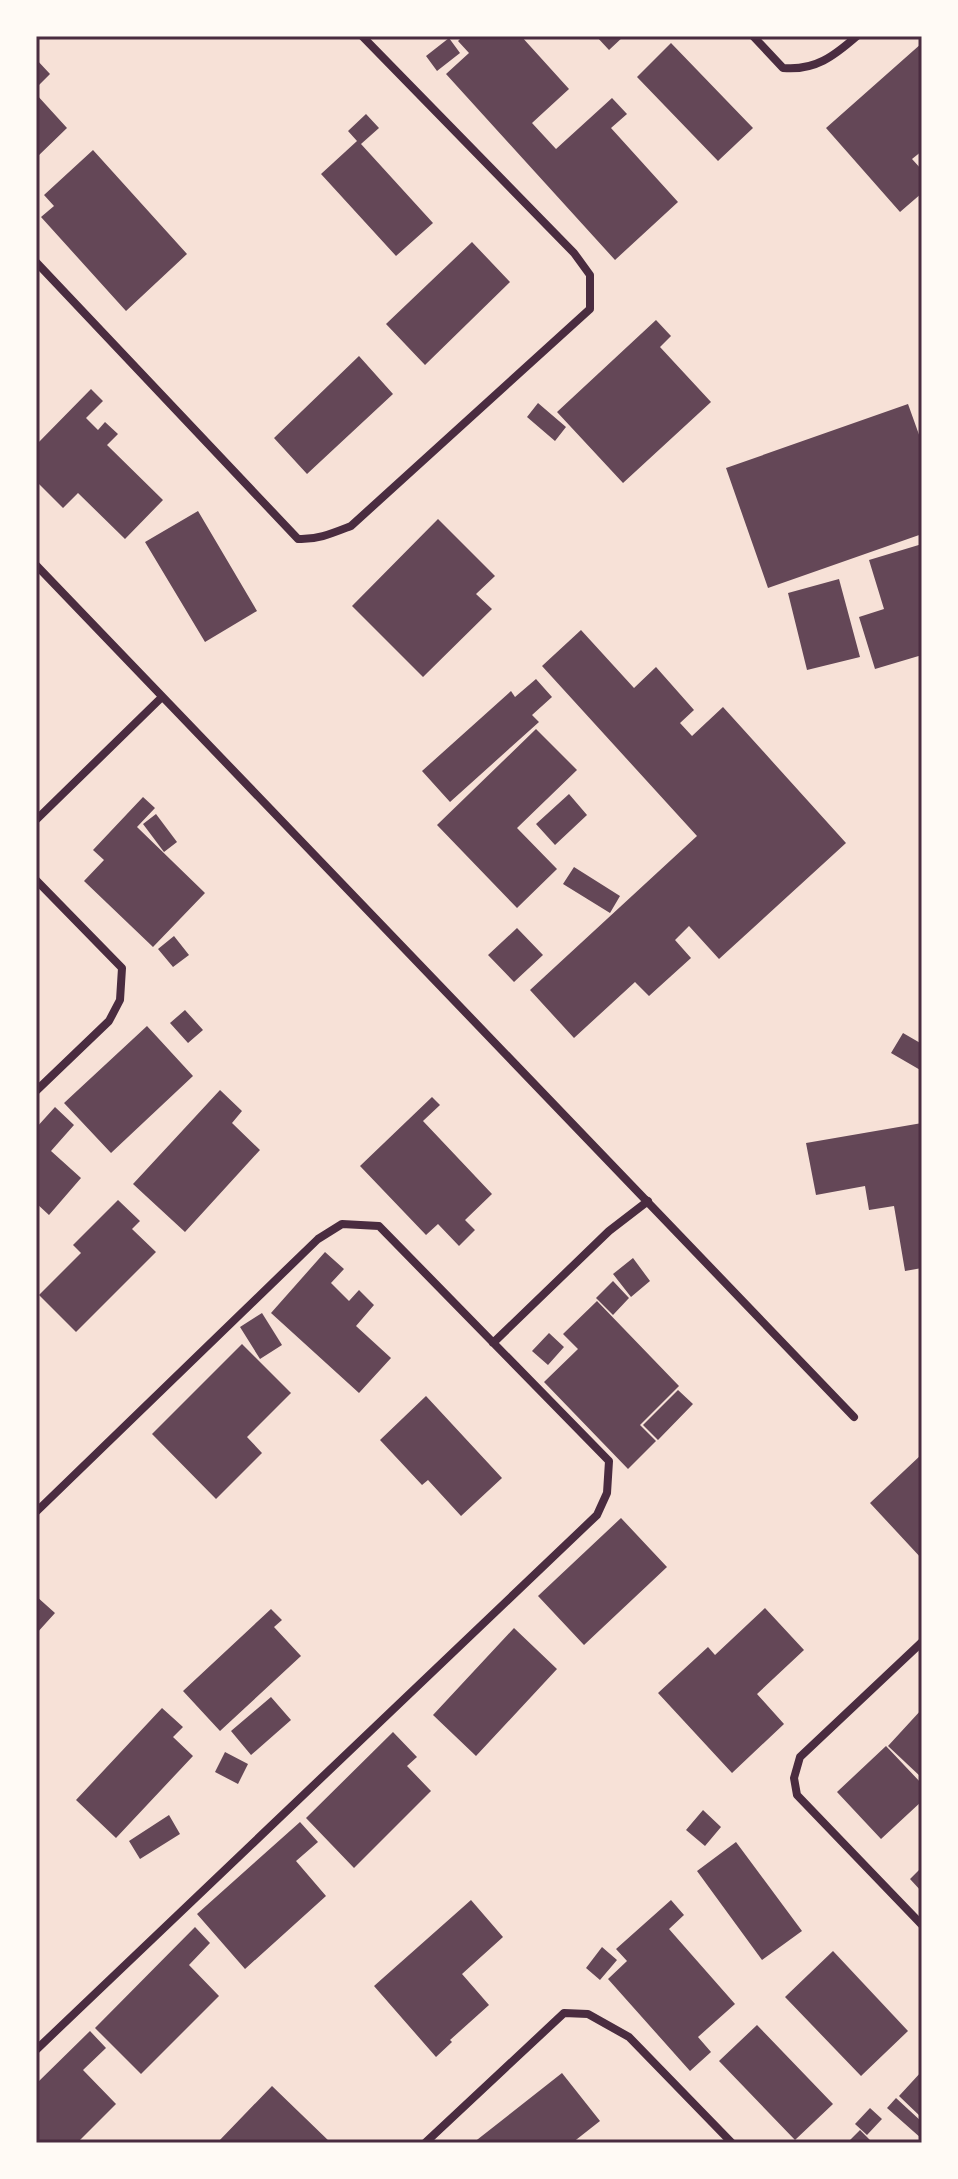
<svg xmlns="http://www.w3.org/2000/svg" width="958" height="2179" viewBox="0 0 958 2179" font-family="Quicksand,sans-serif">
  <rect width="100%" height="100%" fill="#f7e1d7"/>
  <path fill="#644757" d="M463,36H521L569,89L532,123L556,149L612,98L627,114L611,128L678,202L615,260L446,74L469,53L458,41Z
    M596,36H624L609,50Z
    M449,38L460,53L437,71L426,56Z
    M671,43L753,128L718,161L637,77Z
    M922,43V151L912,159L922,170V193L900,212L826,128Z
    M36,59L50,74L36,88Z
    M36,94L67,128L36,158Z
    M366,114L379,128L361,144L433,223L396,256L321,174L357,141L348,131Z
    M93,150L187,254L126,311L41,217L54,206L44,195Z
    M472,242L510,282L425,365L386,324Z
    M656,320L671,336L660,347L711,402L623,483L557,412Z
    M359,356L393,394L307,474L274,438Z
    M91,389L103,401L86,418L98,430L105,422L118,434L107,445L163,500L125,539L78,493L63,508L36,481V445Z
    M538,403L566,427L555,441L527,417Z
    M908,404L922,443V534L768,588L726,468Z
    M198,511L257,611L205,642L145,542Z
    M438,519L495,576L476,594L492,609L423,677L352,606Z
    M922,544V630L920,631L922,655L875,669L859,617L884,609L869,560Z
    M839,579L860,657L807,670L788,593Z
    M581,630L634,688L656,667L694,710L680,723L692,736L723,707L846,843L719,959L689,926L675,940L691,958L649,996L635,982L574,1038L530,990L697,836L542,666Z
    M536,679L552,697L532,715L539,722L450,802L422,771L511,691L515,697Z
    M536,729L577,770L517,828L557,869L517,908L437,825Z
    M569,794L587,815L555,845L536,824Z
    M143,797L155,808L137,827L205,893L153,947L84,881L104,860L93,850Z
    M156,814L177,842L164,852L143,824Z
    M574,867L620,896L610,913L563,884Z
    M517,928L543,955L514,982L488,955Z
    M174,936L189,955L173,967L158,949Z
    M185,1010L203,1030L188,1043L170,1023Z
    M147,1026L193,1076L111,1153L64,1103Z
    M903,1033L922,1044V1071L891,1053Z
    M220,1090L242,1111L232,1123L260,1150L185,1232L133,1184Z
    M432,1097L440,1105L423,1121L492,1194L465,1220L475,1230L459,1246L438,1224L426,1235L360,1166Z
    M55,1107L74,1125L51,1151L81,1178L49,1215L36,1203V1128Z
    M922,1123V1268L905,1271L894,1206L869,1210L865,1186L816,1195L806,1143Z
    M118,1200L140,1221L132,1229L156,1252L76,1332L39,1295L81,1253L73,1245Z
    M325,1252L344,1269L331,1283L349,1301L359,1290L374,1305L356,1326L391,1358L359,1393L271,1313Z
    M633,1258L650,1281L631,1297L613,1274Z
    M613,1281L629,1298L613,1315L596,1298Z
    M597,1301L679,1386L640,1425L656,1441L628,1469L544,1382L578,1349L563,1334Z
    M262,1313L282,1345L260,1359L240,1327Z
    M549,1333L564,1347L548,1365L532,1351Z
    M242,1344L291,1393L247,1437L262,1453L216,1499L152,1434Z
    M678,1390L693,1404L658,1440L643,1425Z
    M426,1396L502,1478L461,1516L428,1480L422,1485L380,1440Z
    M922,1454V1559L870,1503Z
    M621,1518L667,1567L584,1645L538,1596Z
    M36,1596L55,1613L36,1634Z
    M765,1608L804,1650L757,1694L784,1724L732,1773L658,1693L708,1647L715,1655Z
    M271,1609L282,1620L274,1627L301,1656L220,1731L183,1691Z
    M514,1628L557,1669L476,1756L433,1715Z
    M271,1697L291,1720L251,1755L231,1731Z
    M162,1708L183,1727L173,1737L193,1756L116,1838L76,1800Z
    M922,1709V1778L888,1746Z
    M393,1732L417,1757L407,1766L431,1791L354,1868L306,1818Z
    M886,1746L922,1784V1801L881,1839L837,1792Z
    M225,1752L248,1764L238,1784L215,1772Z
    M703,1810L721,1827L705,1846L686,1830Z
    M169,1815L180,1834L140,1859L129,1841Z
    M300,1822L318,1842L296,1861L326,1896L245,1969L197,1914Z
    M736,1842L802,1931L762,1960L697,1871Z
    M922,1867V1892L910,1879Z
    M471,1900L503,1937L462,1974L489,2005L450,2040L452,2042L436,2057L374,1986Z
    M671,1900L684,1915L669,1929L735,2004L698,2037L711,2052L690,2071L608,1979L627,1961L616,1949Z
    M195,1927L210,1943L189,1965L219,1996L141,2074L95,2028Z
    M602,1947L617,1960L600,1980L586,1968Z
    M833,1951L908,2031L861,2076L785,1997Z
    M757,2025L833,2104L795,2140L719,2061Z
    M90,2031L106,2048L83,2070L116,2104L77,2143H36V2084Z
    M922,2071V2118L899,2096Z
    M562,2073L600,2121L572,2143H473Z
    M272,2086L331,2143H217Z
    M896,2098L922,2122V2139L887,2108Z
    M870,2108L882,2119L867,2135L855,2124Z
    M860,2130L873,2143H847Z"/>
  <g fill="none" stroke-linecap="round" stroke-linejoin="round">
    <path stroke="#4a2c40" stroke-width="8" d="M753,36L783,68C815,71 834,56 857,36
      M36,262L298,539C317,540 333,533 351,526L590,309V275L574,253L362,36
      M36,565L854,1417
      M36,820L162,697
      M36,880L122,968L120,1000L109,1021L36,1091
      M493,1343L609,1231L648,1201
      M36,1512L318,1239L342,1224L379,1226L609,1461L607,1493L597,1515L36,2050
      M922,1642L800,1757L794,1778L797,1795L922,1925
      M425,2143L564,2013L588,2014L629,2037L732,2143"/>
  </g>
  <rect width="958" height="2179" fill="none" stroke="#fffaf5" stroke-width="76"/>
  <rect x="38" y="38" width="882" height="2103" fill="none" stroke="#4a2c40" stroke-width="3"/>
</svg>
